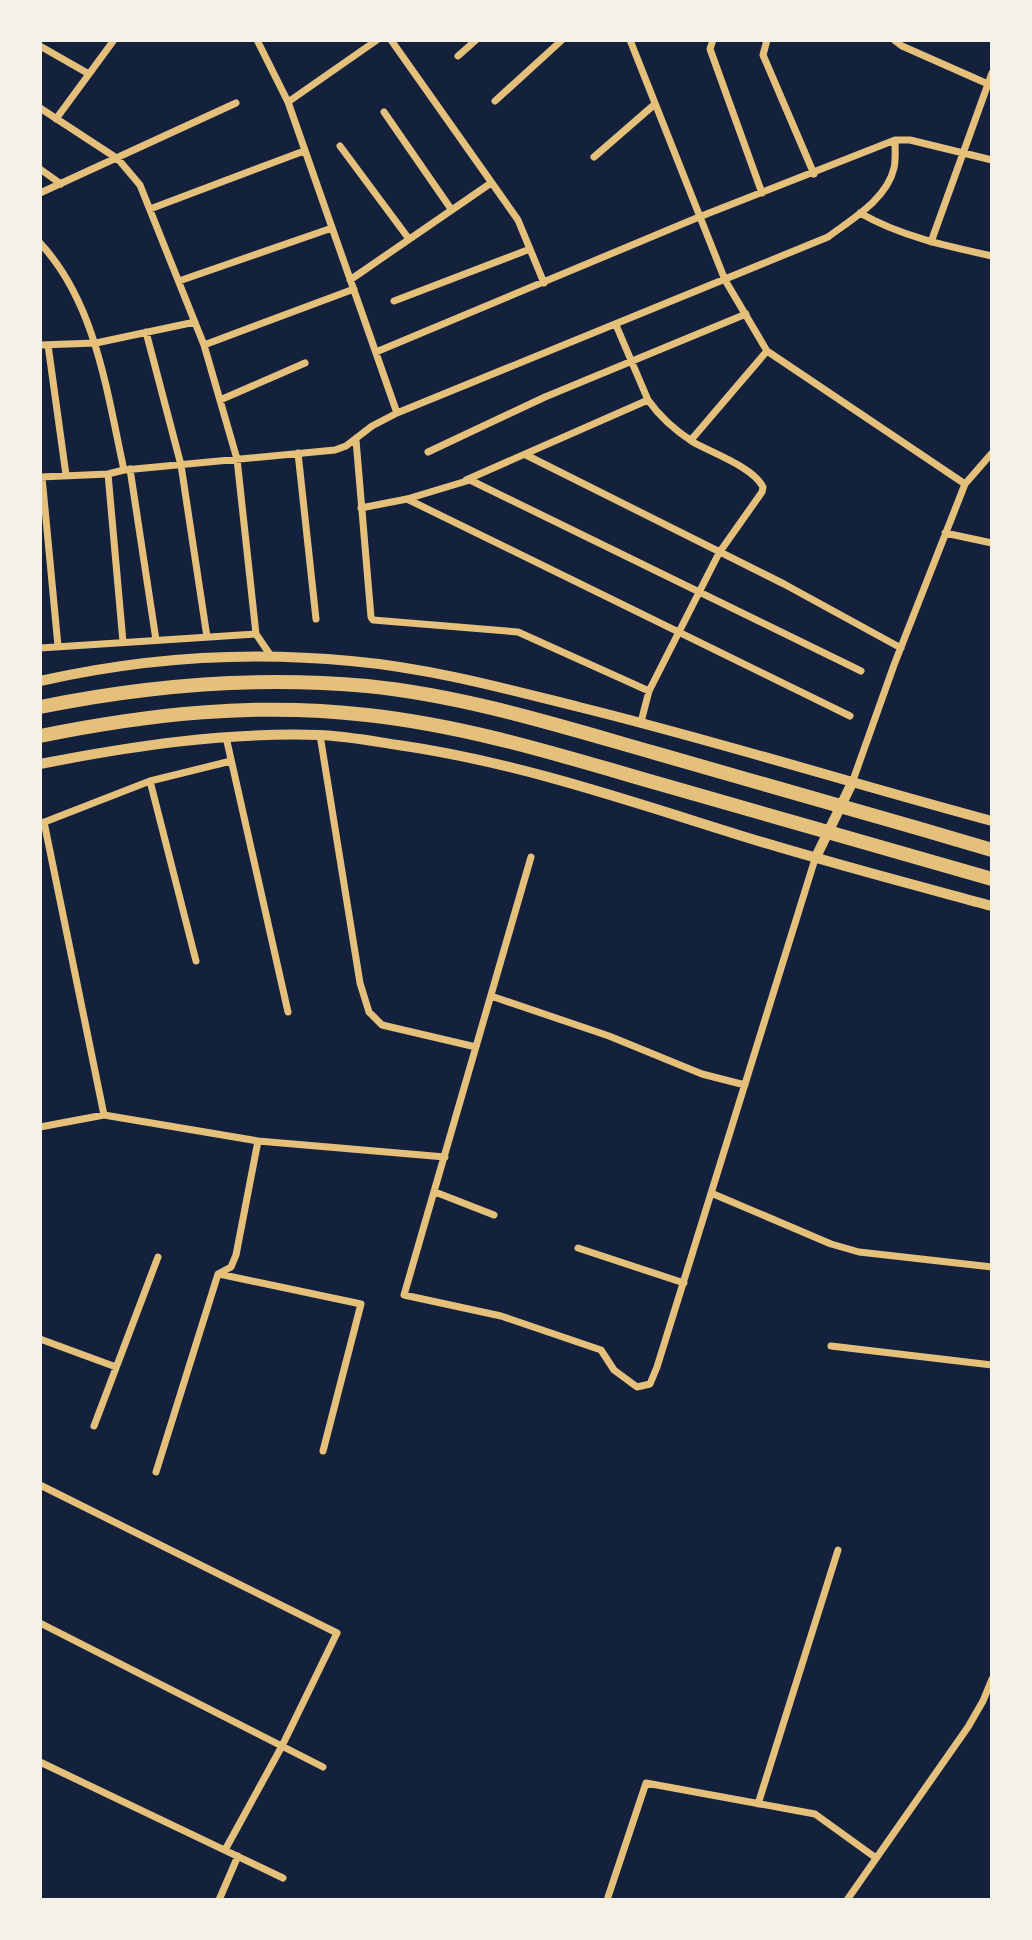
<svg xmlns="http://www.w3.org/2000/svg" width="1032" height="1940" viewBox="0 0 1032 1940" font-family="Overpass,sans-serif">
  <rect width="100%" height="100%" fill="#14213d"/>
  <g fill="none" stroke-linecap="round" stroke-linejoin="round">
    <path stroke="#e5c07b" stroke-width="7" d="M257,40L288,102L397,413
      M391,40L518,220L544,283
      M630,40L725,280L767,351L965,484
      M713,40L710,49L762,193
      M767,40L763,55L814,174
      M894,40L902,46L988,84
      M40,46L89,74
      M458,56L476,40
      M495,101L562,40
      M288,102L377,40
      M40,108L118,159L140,185L204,345L237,459L256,634L271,656
      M384,112L451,209
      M56,119L114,40
      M340,146L409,239
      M594,157L655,104
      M40,169L61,184
      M40,193L236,103
      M150,209L304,151
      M860,213C900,236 946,246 992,256
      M931,242L992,73
      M40,243C96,303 107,393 124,470
      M350,280L491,183
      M179,281L332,228
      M394,301L530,249
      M616,325L648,400C660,417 676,431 693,442C712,453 753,467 763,487L762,492L719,553L649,691L641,722
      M146,332L181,465L207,637
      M40,345L96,343L195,322
      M48,345L66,475
      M204,345L354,289
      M376,352L699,217L895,140H910L992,160
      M220,400L305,363
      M356,440L371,617L373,620L518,632L649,691
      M691,440L767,351
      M428,452L545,397L746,314
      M298,453L316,619
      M526,455L784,584L901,648
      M130,469L156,640
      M108,474L123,642
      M40,477L108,474L124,470L335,450L346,446L372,426L397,413L828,237C852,219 887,199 894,168C896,160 895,149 895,140
      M42,477L58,646
      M466,480L648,400
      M407,499L850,716
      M361,508L407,499L470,480L861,671
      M945,533L992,543
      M40,648L256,634
      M320,735L360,983L369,1012L382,1025L476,1047
      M226,737L288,1012
      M150,781L196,961
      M852,783L894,665L965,484L992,453
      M44,822L104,1115
      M42,823L150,781L231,761
      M531,857L404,1295L501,1316L601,1350L614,1370L637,1387L650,1384L657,1367L815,859
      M491,996L609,1036L702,1074L745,1085
      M40,1127L104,1115L258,1141L236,1255L231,1267L218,1274L156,1472
      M258,1141L445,1157
      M435,1192L494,1215
      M711,1193L831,1244L859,1252L992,1267
      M578,1248L684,1283
      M219,1274L361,1304L323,1451
      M40,1339L116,1367
      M831,1346L992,1365
      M94,1426L158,1257
      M40,1485L337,1633L282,1746L225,1850
      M40,1623L323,1767
      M40,1762L283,1878
      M758,1804L838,1550
      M219,1900L238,1856
      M607,1900L646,1783L815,1814L876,1858
      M847,1900L968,1727L983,1701L992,1679"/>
    <path stroke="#e5c07b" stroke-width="10" d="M40,681C141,658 248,651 351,661C429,668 503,688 579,707C717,741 854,784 992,821
      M40,764C132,746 225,732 319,735C346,736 372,741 398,745C510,761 618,797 726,831C814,859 903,882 992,906
      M815,859L852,783"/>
    <path stroke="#e5c07b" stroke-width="14" d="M40,707C148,685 257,676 367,686C466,696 560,726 655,753C768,785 880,817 992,850
      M40,736C148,714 257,702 367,715C468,726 563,756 660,784C771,816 881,847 992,879"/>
  </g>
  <rect width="1032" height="1940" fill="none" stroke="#f6f1e7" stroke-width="84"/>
</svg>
